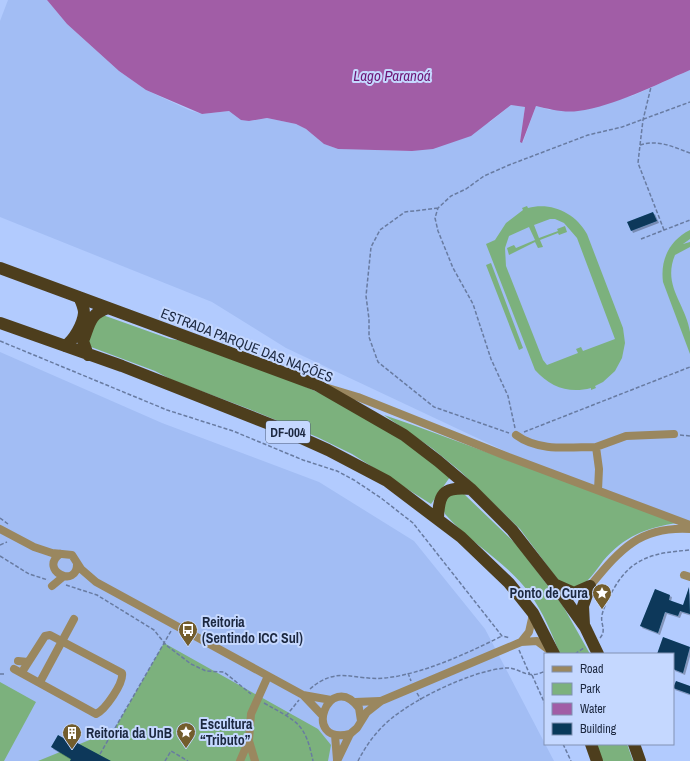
<svg xmlns="http://www.w3.org/2000/svg" width="690" height="761" viewBox="0 0 690 761" font-family="'Archivo Narrow',sans-serif">
  <defs>
    <filter id="shadow"><feDropShadow dx="2" dy="2" stdDeviation="0" flood-color="#0004"/></filter>
  </defs>
  <rect width="100%" height="100%" fill="#b2cbfe"/>
  <path fill="#a2bdf4" d="M8,0H47L67,24L119,71L146,90L189,110L202,114L229,111L249,121L267,118L296,124L306,129L324,144L338,149L412,151L490,122L511,105L525,107L520,142H523L536,106L550,110L632,96L690,70V523L562,478L286,348L212,302L0,217V21Z
    M0,352L162,423L319,482L414,541L485,629L554,761H0Z"/>
  <path fill="#7cb17d" fill-rule="evenodd" d="M527,206L528,208C552,202 575,213 587,234L623,328L625,343L622,358L615,371L603,382L595,386L596,388L591,390V388C569,394 550,387 535,370L486,244L495,240L506,223L523,210L522,208ZM550,219H555L564,223L577,238L615,339L583,351L581,347L576,349L578,353L547,365L543,360L506,266L505,248L509,236L529,227L535,240L516,248L514,245L507,248L509,255L535,242L538,248L543,247L540,240L558,233L559,235L567,232L565,226L557,229L558,231L539,238L534,225Z
    M690,230V239L683,244L690,242V247L675,255C662,286 686,304 690,332C690,339 690,347 690,354L663,282C660,259 670,240 690,230Z
    M491,263L523,348L519,350L486,265Z
    M100,314L170,339L184,341C225,356 267,370 306,387C358,409 407,441 450,477L431,504L352,454L317,437L249,409L172,380L155,371L91,347L86,338Z
    M384,415L413,425L678,523C647,527 623,537 603,561C596,571 588,582 578,588L561,584L520,529L460,471L433,449Z
    M449,493L464,494L518,546L563,606L590,654H560C552,634 543,612 530,594C507,562 470,543 445,514L442,505Z
    M164,643L318,729L331,745L328,761H38L114,730Z
    M0,682L36,702L4,761H0Z
    M596,744H627L633,761H603Z"/>
  <path fill="#a15da6" d="M47,0H690V70C655,85 615,106 578,111C564,113 549,109 536,106L522,143L520,142L525,107L511,105L471,136L433,149L412,151L338,149L324,144L306,129L296,124L267,118L249,121L241,120L229,111L202,114L146,90L119,71L67,24Z"/>
  <path fill="#08395a" filter="url(#shadow)" d="M653,212L657,221L631,231L627,222Z
    M689,587L690,614L680,611L678,616L665,612L658,633L640,626L655,589L670,595L669,600L683,605Z
    M663,637L690,647L683,673L673,669V654H657Z
    M676,681L690,686V694L673,688Z
    M58,735L67,740L68,738L111,761H70L71,759L51,747Z"/>
  <g fill="none" stroke-linecap="round" stroke-linejoin="round">
    <path stroke="#687ba1" stroke-width="1.5" stroke-dasharray="4 2" stroke-linecap="butt" d="M640,145L643,120L651,87
      M438,208L405,212L380,230L371,247L366,296L369,319V337L378,362L434,407L509,433
      M664,230L638,163L640,145C658,139 673,147 690,153
      M641,239L690,220
      M0,341L167,410L233,431L303,460L337,471L354,480L381,498L413,523L502,636L510,638
      M515,428L508,396L491,359L473,304L453,268L438,231L435,218L438,208L451,196L466,189L484,176L509,165L588,135L622,127L690,102
      M524,432L690,367
      M680,435L690,436
      M0,518L8,524
      M0,545L7,542
      M0,556L29,574L48,580
      M66,585L97,595L154,630L166,645L191,664L206,671L224,672L251,694
      M600,638C607,630 600,624 602,615C604,606 609,597 613,590C632,556 655,553 690,550
      M519,650L530,675
      M575,654L585,647
      M408,673L411,681
      M0,674H4
      M532,675L545,704
      M310,689C337,665 354,681 385,678C423,674 468,653 502,636
      M417,693L421,700
      M264,703C297,722 305,722 313,761
      M286,716L299,700
      M563,744L571,761
      M100,754L171,631
      M165,761L171,751L188,761
      M358,761C366,745 378,729 392,718C418,697 472,671 505,668C521,667 526,681 545,671"/>
    <path stroke="#9a875f" stroke-width="8" d="M328,388L358,397L506,456L690,525
      M516,435C539,452 570,447 596,447L599,469L598,490
      M596,447L626,436L674,434
      M0,529L34,547L52,553L72,555L81,569L96,582L303,695L322,715
      M60,554C38,570 78,590 77,563
      M684,575L690,577
      M52,586L64,576
      M590,586C620,550 639,526 690,529
      M521,642L529,632L533,614
      M18,661L28,662
      M14,669L96,714C105,710 124,683 122,673L50,635L45,636L22,672
      M40,682L74,619
      M303,695L331,700
      M355,702L380,701
      M350,734C300,746 329,668 359,708L361,721
      M335,735L337,760
      M249,741L255,761
      M240,761L249,740L251,714L268,676
      M337,761L350,734L357,728L367,712L381,701L521,642L537,641L549,650"/>
    <path stroke="#4d3e1d" stroke-width="12" d="M0,268L317,385L404,435L438,461L471,489L512,530L555,585L585,627L598,654
      M0,323L122,366L277,427L328,450L387,481L461,537L509,583L533,613L554,654
      M65,346C74,340 83,324 84,313C84,307 81,301 79,297
      M88,355L83,341C90,324 89,314 108,308
      M438,518C439,491 445,487 471,489
      M556,585L574,593L590,586
      M584,625L583,606L590,586
      M591,744L597,761
      M634,744L640,761"/>
  </g>
  <defs>
    <g id="sight-pin" transform="scale(1)"><path d="M0 17L-7.5 6A9.5 9.5 0 1 1 7.5 6Z" fill="#735d2d" stroke="#c5d8ff"/><path d="M0-6L1.8-2.2L6-1.7L2.9 1.2L3.7 5.4L0 3.3L-3.7 5.4L-2.9 1.2L-6-1.7L-1.8-2.2Z" fill="#fff"/></g>
    <g id="bus-pin" transform="scale(1)"><path d="M0 17L-7.5 6A9.5 9.5 0 1 1 7.5 6Z" fill="#735d2d" stroke="#c5d8ff"/><path d="M-5-6H5V4H4V6H2V4H-2V6H-4V4H-5ZM-3.5-4V0h7V-4ZM-3.5 1.2v1.5H-2V1.2ZM2 1.2v1.5H3.5V1.2Z" fill="#fff"/></g>
    <g id="building-pin" transform="scale(1)"><path d="M0 17L-7.5 6A9.5 9.5 0 1 1 7.5 6Z" fill="#735d2d" stroke="#c5d8ff"/><path d="M-4-6H4V6H1V3H-1V6H-4ZM-2.5-4.3h1.7v1.8h-1.7ZM.8-4.3h1.7v1.8H.8ZM-2.5-1h1.7V.8h-1.7ZM.8-1h1.7V.8H.8Z" fill="#fff"/></g>
  </defs>
  <g fill-rule="evenodd">
    <use href="#sight-pin" x="602" y="593"/>
    <use href="#bus-pin" x="188" y="630"/>
    <use href="#sight-pin" x="186" y="732"/>
    <use href="#building-pin" x="72" y="733"/>
  </g>
  <g text-anchor="middle" dominant-baseline="central" stroke-width="4" stroke-linejoin="round" paint-order="stroke">
    <rect fill="#c5d8ff" stroke="#4f5d79" stroke-width="1" x="266" y="421" width="44" height="22" rx="3"/>
    <g font-size="13" font-weight="bold" fill="#1c2840">
      <text x="288" y="432">DF-004</text>
    </g>
    <g font-size="14" fill="#1c2840" stroke="#c5d8ff">
      <text transform="translate(247 345) rotate(21)">ESTRADA PARQUE DAS NAÇÕES</text>
    </g>
    <g font-size="14" font-weight="bold" fill="#1c2840" stroke="#c5d8ff" text-anchor="start">
      <text x="588" y="593" text-anchor="end">Ponto de Cura</text>
      <text x="202" y="622">Reitoria<tspan x="202" dy="16">(Sentindo ICC Sul)</tspan></text>
      <text x="200" y="724">Escultura<tspan x="200" dy="16">“Tributo”</tspan></text>
      <text x="86" y="733">Reitoria da UnB</text>
    </g>
    <g font-size="15" font-style="italic" fill="#6e1775" stroke="#c5d8ff">
      <text x="392" y="75">Lago Paranoá</text>
    </g>
  </g>
  <rect x="544" y="653" width="130" height="92" fill="#c5d8ff" stroke="#8192b3"/>
  <rect x="552" y="666" width="20" height="6" fill="#9a875f" stroke="#8192b3"/>
  <text x="580" y="673" font-size="12" fill="#1c2840">Road</text>
  <rect x="552" y="683" width="20" height="12" fill="#7cb17d" stroke="#8192b3"/>
  <text x="580" y="693" font-size="12" fill="#1c2840">Park</text>
  <rect x="552" y="703" width="20" height="12" fill="#a15da6" stroke="#8192b3"/>
  <text x="580" y="713" font-size="12" fill="#1c2840">Water</text>
  <rect x="552" y="723" width="20" height="12" fill="#08395a" stroke="#8192b3"/>
  <text x="580" y="733" font-size="12" fill="#1c2840">Building</text>
</svg>
